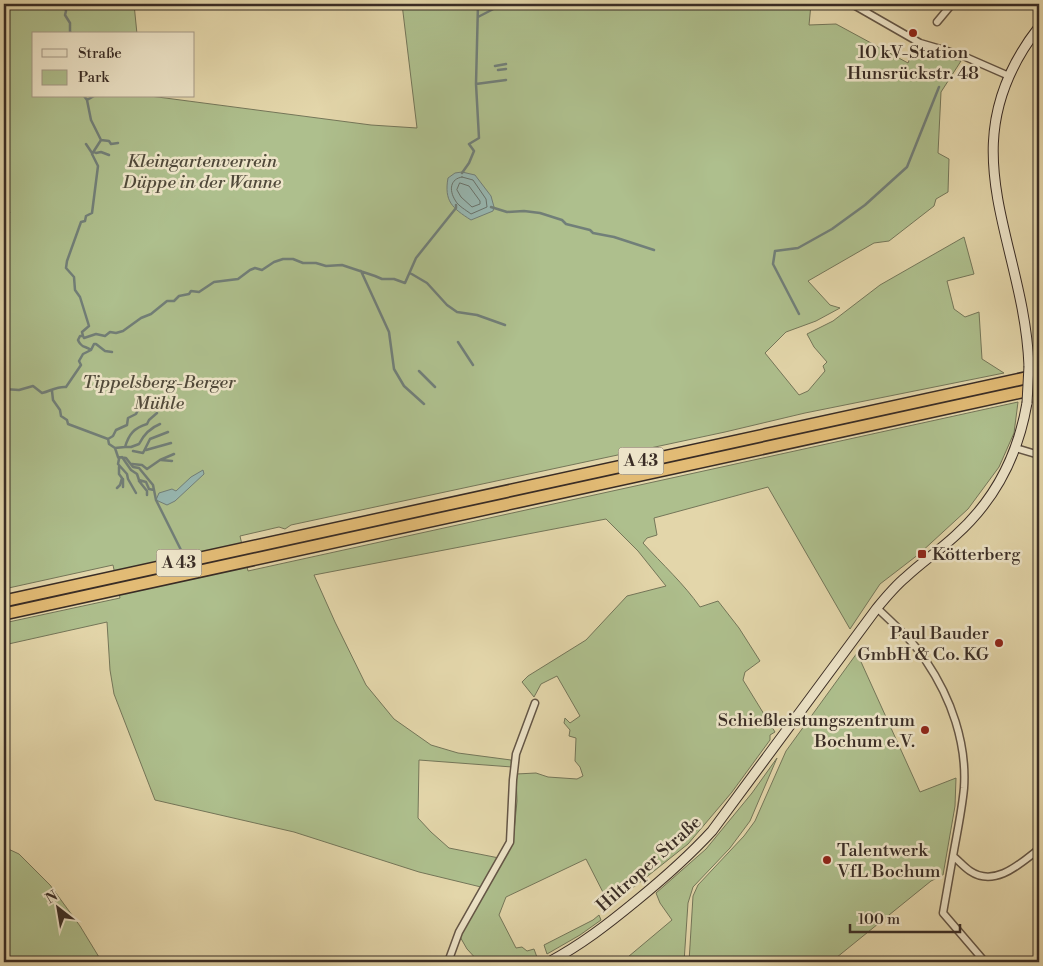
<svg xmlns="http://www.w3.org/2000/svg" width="1043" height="966" viewBox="0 0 1043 966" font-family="'Libre Bodoni',serif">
  <rect width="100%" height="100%" fill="#e3d6aa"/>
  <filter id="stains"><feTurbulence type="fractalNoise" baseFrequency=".004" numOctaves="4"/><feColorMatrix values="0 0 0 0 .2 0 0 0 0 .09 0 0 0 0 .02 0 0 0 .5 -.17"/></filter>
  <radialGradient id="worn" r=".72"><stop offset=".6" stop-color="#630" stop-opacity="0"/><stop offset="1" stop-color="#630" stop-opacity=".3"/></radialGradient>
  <path fill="#aebf8d" stroke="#747659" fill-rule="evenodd" d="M4,4H134L137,34H34V96H150L371,125L417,128L402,4H811L809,25L836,24L908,63L915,46L945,58L961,61L941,92L938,153L949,159L948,192L936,199L934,206L889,241L874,243L808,281L830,305L840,308L816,321L786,332L765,353L799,395L808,391L825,371L823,366L827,362L814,347L807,334L833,321L880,285L964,237L974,274L947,281L954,309L965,317L979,312L982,359L1004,373L805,413L725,432L291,525L285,529L279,527L240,536L248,571L1018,402L1014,433L999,467L968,509L919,554L880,584L850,629L768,487L654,518L657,535L647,538L643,543C662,564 684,584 700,607L718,601L739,628L760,661L745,672L743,680L775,732L770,735V740L732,792L688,844L610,906L586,859L506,897L499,915L516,948L522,947L527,951L534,949L538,960L532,962H479L467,949L459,935L481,887L419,872L294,832L155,800L114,694L110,670L107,622L4,645V623L120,598L113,565L4,589V215L10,213L4,200ZM606,519L638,551L666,586L627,596L586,640L528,676L522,682L534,697L541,684L557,676L580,716L570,723L565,718L564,723L570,730L569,736L576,738L575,761L580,767L583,776L577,779L548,777L536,773L516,774L517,801L513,842L499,858L449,848L431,832L418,818L419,760L512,767L511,760L458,753L431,745L394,719L366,685L335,622L314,575Z
    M857,653L920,792L956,778L955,806L943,875L931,881L831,962H689L693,896L698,885L744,836L755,821L786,751Z
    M777,758L750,821L730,848L693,887L688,903L684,962H622L672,920L660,903L656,893L706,849L752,793Z
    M4,847L19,854L50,885L80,926L102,962H4Z
    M599,915L601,920L580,935L547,954L544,945L593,920Z"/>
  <path fill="#97b7b1" stroke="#717f79" d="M462,172L475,175L491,196L494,207L493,211L471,220C452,208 444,201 448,178L455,173Z
    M203,470L204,474L175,501L167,505L156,500L159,493L172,489L176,491L191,477Z"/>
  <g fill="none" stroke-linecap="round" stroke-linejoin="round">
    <path stroke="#68726b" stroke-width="1" d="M462,177L473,180L486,199L487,207L471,214C466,210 458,206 455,200C449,190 450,179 462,177Z
      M460,183L469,186L480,201V204L472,207L461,197L457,190Z"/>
    <path stroke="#717f79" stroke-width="2.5" d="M64,4L66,11L65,15L70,23V32L72,34
      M478,17L503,4
      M495,66L506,64
      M498,70L506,69
      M476,84L506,80
      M87,100L94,96
      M101,140L109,141L111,144L118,143
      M86,144L92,153
      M94,152L96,153L101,152L109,155
      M462,173L469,163L474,151L469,144L479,138L476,84L478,4
      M491,207L507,212L524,211L540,213L562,220L566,224L590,230L593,233L614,237L654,250
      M361,271L389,332L394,369L404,386L424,404
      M410,273L427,283L447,305L457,312L477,315L505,325
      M799,314L773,264L775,251L798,248L832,229L865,205L907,167L939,87
      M83,336L84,338L96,334L105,336L110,332L116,333L123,331L141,318L151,314L167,301H174L179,296L189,294L191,291L199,292L214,282L238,279L250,270L255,268L262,270L274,262L283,259H293L303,263H316L326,266L342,265L375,276L382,279H394L405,283L416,258L456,208V205
      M83,336L82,332L89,326L80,297L75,290L74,277L66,268L67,261L81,222L85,221L86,216L92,213L98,166L92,154L101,140L91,120L87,100L84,96
      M458,342L473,365
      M91,350L94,344H96L105,351L112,352
      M419,371L435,387
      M4,389L19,390L33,386L42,393C51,391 57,386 66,387L81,365L79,361L83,354L91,350C86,346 81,348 78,340L80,336H83
      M52,391L53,400L60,410L61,416L67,420L68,424L108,439L109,444L115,448L118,457L126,458L133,467L139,468L153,485L156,500L181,550
      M108,439L113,436L116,430L127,425L128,418L136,414L140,406
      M125,447H131L139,444C144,434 150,428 160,424
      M115,448L125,447C129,434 134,428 147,424L149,420L157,413
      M146,450L171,443
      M133,451L143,453L150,439L168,432
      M118,457L119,459L118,464L127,474L128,479L136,493
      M122,457L131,470L137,474L139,480L146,482L149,489L154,490
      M161,460L172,461
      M132,464L142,465L147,469L160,460L174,454
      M123,479V487
      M139,481L147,491V495
      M117,488L120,485L122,478L119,474V467"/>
    <g stroke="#645646" stroke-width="9">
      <path id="street" d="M852,4L920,43L961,55L1009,76
        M866,12L868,4
        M937,22L952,4
        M1016,448L1039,455
        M877,608C894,624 913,641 926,661C951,698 967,743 964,788C962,810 957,833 953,856C959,861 964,867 970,871C995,888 1021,863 1039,849
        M953,856L943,913L985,962
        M448,962L459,932L510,842L513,780L516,754L535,703"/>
    </g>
    <g stroke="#392c25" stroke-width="11">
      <path id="secondary" d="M1029,366C1024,239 945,147 1039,27
        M549,962C581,945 608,924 636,901C663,879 689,856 712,831L877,608C886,597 895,586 906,577C922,562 940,550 956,535C995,500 1018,455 1027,403"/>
    </g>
    <g stroke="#392c25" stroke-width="14">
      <path id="highway" d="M4,601L1039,375
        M4,614L1039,388"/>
    </g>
    <use href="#street" stroke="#ede4c8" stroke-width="6"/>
    <use href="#secondary" stroke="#ede4c8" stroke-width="9"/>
    <use href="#highway" stroke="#e2bb75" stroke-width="11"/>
    <g stroke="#392c25" stroke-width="11" stroke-linecap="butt">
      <path id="secondary-bridge" d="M1027,403L1029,366"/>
    </g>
    <use href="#secondary-bridge" stroke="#ede4c8" stroke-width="9"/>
  </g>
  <g fill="#8f2418" stroke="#ede4c8" stroke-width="2">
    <circle cx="913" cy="33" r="5"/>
    <rect x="917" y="549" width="10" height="10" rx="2.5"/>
    <circle cx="999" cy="643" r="5"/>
    <circle cx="925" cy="730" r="5"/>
    <circle cx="827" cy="860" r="5"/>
  </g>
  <g text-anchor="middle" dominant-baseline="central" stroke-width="5" stroke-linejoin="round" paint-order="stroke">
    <g fill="#ede4c8" stroke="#6f6356" stroke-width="1">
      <rect x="618.5" y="447.5" width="45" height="27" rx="4"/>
      <rect x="156.5" y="549.5" width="45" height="27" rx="4"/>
    </g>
    <g font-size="16" font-weight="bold" fill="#392c25">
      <text x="641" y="461">A 43</text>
      <text x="179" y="563">A 43</text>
    </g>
    <g font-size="18" fill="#392c25" stroke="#ede4c8" text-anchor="start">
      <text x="913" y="52" text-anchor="middle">10 kV-Station<tspan x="913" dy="21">Hunsrückstr. 48</tspan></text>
      <text x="932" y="554">Kötterberg</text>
      <text x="989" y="633" text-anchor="end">Paul Bauder<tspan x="989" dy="21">GmbH &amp; Co. KG</tspan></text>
      <text x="915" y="720" text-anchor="end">Schießleistungszentrum<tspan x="915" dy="21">Bochum e.V.</tspan></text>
      <text x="837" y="850">Talentwerk<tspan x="837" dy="21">VfL Bochum</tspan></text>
    </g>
    <g font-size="18" font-style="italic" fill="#50493a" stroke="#ede4c8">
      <text x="202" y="161">Kleingartenverrein<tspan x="202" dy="21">Düppe in der Wanne</tspan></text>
      <text x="159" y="382">Tippelsberg-Berger<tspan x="159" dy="21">Mühle</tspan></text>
    </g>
    <g font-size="18" fill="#392c25" stroke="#ede4c8">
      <text transform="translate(649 864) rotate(-42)">Hiltroper Straße</text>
    </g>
  </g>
  <rect width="1043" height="966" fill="none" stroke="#e3d6aa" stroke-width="20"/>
  <rect x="5" y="5" width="1033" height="956" fill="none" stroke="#392c25" stroke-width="2.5"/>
  <rect x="10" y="10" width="1023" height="946" fill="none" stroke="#392c25"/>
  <rect x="32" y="32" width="162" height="65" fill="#ede4c8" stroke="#a59a87"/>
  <rect x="42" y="49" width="25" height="8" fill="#ede4c8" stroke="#a59a87"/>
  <text x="78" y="58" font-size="15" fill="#392c25">Straße</text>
  <rect x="42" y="70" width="25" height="15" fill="#aebf8d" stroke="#a59a87"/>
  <text x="78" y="82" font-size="15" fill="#392c25">Park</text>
  <g transform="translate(58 908) rotate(329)" stroke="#ede4c8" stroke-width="4" paint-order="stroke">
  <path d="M0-4L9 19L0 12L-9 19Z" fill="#392c25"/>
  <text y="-8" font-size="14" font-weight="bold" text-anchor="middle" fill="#392c25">N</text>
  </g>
  <path d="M850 924v8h110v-8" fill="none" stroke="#392c25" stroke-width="2.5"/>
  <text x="858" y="924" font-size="15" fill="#392c25" stroke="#ede4c8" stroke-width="4" paint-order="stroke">100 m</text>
  <rect width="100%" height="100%" filter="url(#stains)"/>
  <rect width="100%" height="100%" fill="url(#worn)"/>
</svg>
